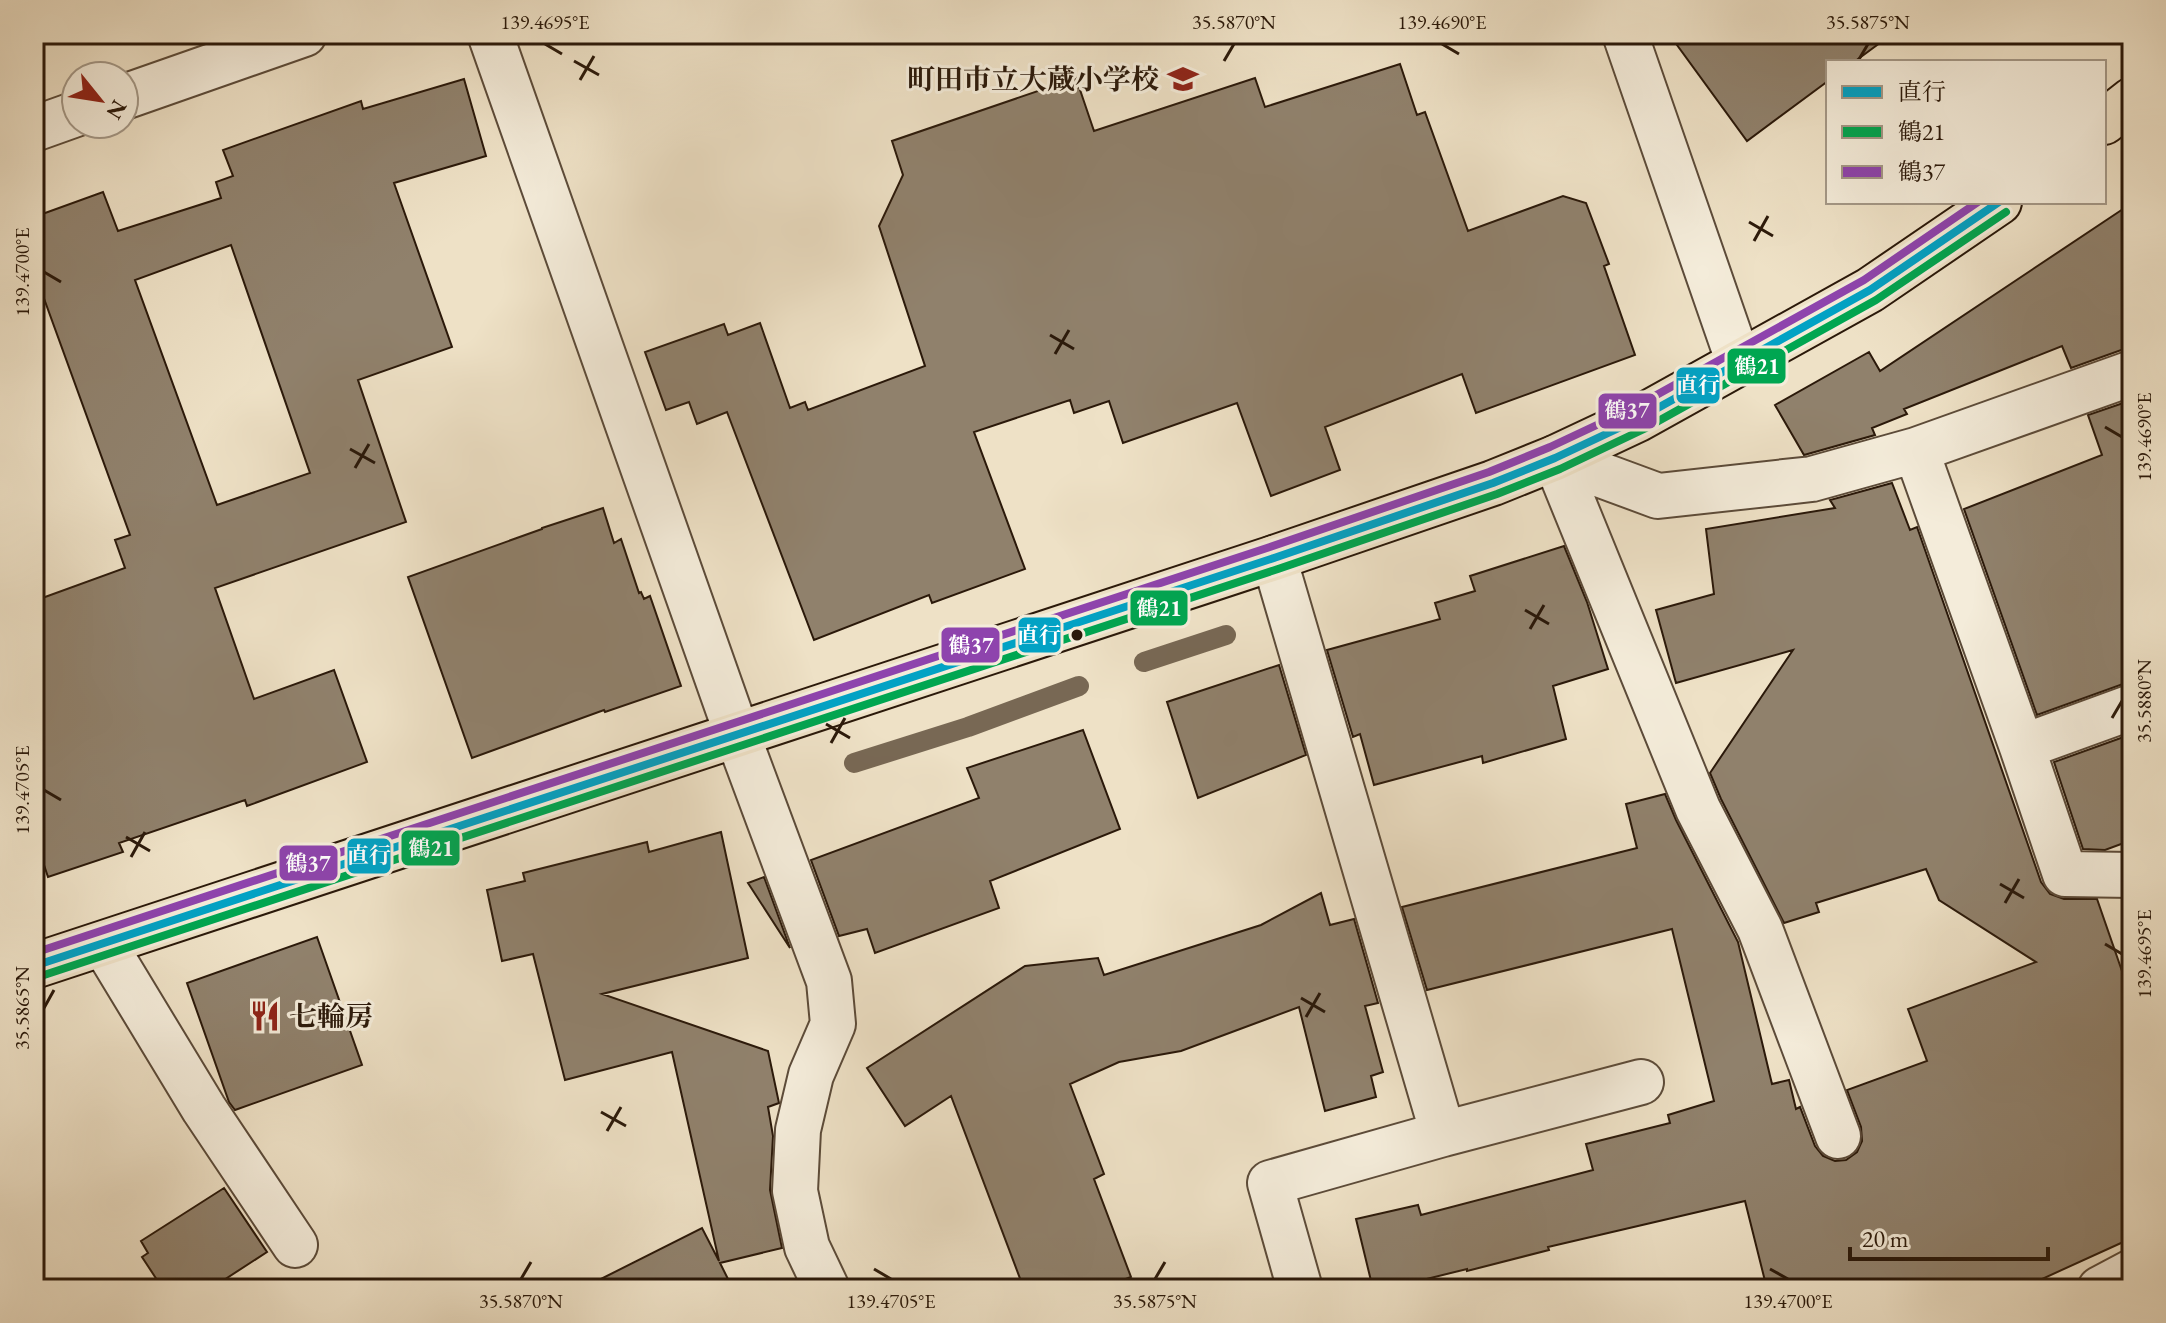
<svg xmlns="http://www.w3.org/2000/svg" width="2166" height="1323" viewBox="0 0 2166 1323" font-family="'EB Garamond','Noto Serif JP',serif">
  <rect width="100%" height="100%" fill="#eee1c6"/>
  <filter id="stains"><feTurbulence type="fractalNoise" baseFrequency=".0025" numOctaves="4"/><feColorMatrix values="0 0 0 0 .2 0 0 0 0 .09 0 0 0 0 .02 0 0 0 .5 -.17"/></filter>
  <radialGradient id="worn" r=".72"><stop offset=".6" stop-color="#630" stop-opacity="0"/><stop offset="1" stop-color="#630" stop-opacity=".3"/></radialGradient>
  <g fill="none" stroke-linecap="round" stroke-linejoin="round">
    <path stroke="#786854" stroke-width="20" d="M1144,662L1226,635
      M854,763L968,727L1079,686"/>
  </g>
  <path fill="#90816c" stroke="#2b190a" stroke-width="2" fill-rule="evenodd" d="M1669,34H1892L1854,62H1828V81L1747,141Z
    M1400,64L1417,115L1425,112L1468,231L1563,196L1586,203L1609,264L1604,266L1635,355L1476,413L1462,374L1325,427L1340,470L1271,496L1237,403L1123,443L1109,401L1074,413L1070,400L974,432L1025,569L932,603L929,595L814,640L727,412L697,424L689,402L666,410L645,352L724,324L728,335L760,323L790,408L805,402L808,410L925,366L879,226L903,175L892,141L1076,78L1094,131L1255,78L1265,107Z
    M464,79L486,156L394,183L452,347L358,380L406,522L215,588L254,699L334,670L367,762L247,806L245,800L119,843L123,852L48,877L34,835V601L125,568L115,540L130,535L34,271V217L103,192L118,231L221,198L216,182L233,176L223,150L361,101L363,109ZM231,245L310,473L217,505L135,280Z
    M2132,203V349H2124L2071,368L2062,346L1904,409L1907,414L1872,428L1875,435L1804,455L1775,405L1869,352L1880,371Z
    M2132,400V683L2123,684L2037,715L1964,509L2102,455L2088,415Z
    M1892,483L1910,530L1917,527L2041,882L2050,894L2064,899H2097L2132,1000V1238L2020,1289H1767L1745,1201L1548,1247L1549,1250L1467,1271V1269L1386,1289H1373L1356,1219L1418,1205L1421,1215L1593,1170L1586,1144L1670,1123L1668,1115L1714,1101L1672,929L1427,990L1402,907L1637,848L1626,804L1665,794L1676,820L1738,942L1772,1084L1789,1080L1796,1109L1800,1107L1815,1146L1823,1156L1835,1161L1846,1160L1857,1152L1862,1141L1861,1127L1847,1090L1927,1061L1908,1009L2036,962L1939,900L1926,869L1816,903L1819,912L1784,923L1721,799L1710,773L1793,650L1676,683L1656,610L1714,594L1706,529L1835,508L1830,500Z
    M603,508L614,543L621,539L639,593L641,592L644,599L650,596L681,686L605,712L604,710L472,758L408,577L542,529V528Z
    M1564,546L1587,602L1608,669L1553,686L1566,739L1483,763L1482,756L1374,785L1360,734L1353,737L1327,650L1440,619L1435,603L1475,591L1470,576Z
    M1279,665L1306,755L1198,798L1167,702Z
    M1083,730L1120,829L990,881L999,908L875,953L867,929L839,936L811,860L979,798L967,768Z
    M2132,734V840L2105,850L2083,849L2054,762Z
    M721,832L748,958L602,994L768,1051L779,1103L768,1107L773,1136L770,1190L782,1248L720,1263L733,1289H581L702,1228L719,1261L672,1052L565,1080L533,954L502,961L487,890L525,881L523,873L647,842L649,852Z
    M764,877L790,948L748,883Z
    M1321,893L1330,925L1354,919L1378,1003L1365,1006L1383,1072L1371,1076L1376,1097L1325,1111L1299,1007L1181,1051L1119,1062L1070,1084L1104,1174L1094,1179L1131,1277L1099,1289H1024L951,1096L905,1126L867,1068L1025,966L1098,958L1104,975L1261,925Z
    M317,937L362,1065L235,1110L229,1102L187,983Z
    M224,1188L267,1252L210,1289H163L142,1257L148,1253L141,1241Z"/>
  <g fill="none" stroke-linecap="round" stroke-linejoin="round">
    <g stroke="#5c4b39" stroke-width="48">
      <path id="minor" d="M490,34L737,734L829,981L833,1024L811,1075L798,1130L795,1191L807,1247L827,1289
        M1625,34L1739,363
        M124,97L304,34
        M34,129L76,114
        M1916,450L2022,747L2065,874L2132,875
        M1555,458L1698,809L1760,929L1838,1136
        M1555,458L1658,496L1812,479L1916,450L2132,373
        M1274,558L1443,1134L1641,1082
        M2022,747L2132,707
        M104,944L204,1109L295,1245
        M1300,1289L1270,1183L1443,1134
        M2100,1289L2132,1272"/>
    </g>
    <g stroke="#2b190a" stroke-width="48">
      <path id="major" d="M2104,122L2132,100
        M34,966L1274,558L1493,483L1555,458L1638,419L1870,290L1999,202"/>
    </g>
    <use href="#minor" stroke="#f4ecda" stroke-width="44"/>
    <use href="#major" stroke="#eee1c6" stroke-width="44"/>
    <g stroke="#f4ecda" stroke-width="14">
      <path id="bus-1" d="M34,966L1274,558L1493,483L1555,458L1638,419L1870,290L1999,202"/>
    </g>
    <g stroke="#f4ecda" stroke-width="14">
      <path id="bus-2" d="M38,977L1278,569L1497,494L1560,469L1644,429L1876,300L2006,212"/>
    </g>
    <g stroke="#f4ecda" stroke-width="14">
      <path id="bus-3" d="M34,953L1270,547L1489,472L1550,447L1633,408L1864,280L1978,202"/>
    </g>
    <use href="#bus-1" stroke="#02a2c4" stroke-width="8"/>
    <use href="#bus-2" stroke="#00a651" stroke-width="8"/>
    <use href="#bus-3" stroke="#8e44ad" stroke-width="8"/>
  </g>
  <path fill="none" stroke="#2b190a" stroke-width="3" d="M545,44L562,54M1442,44L1459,54M574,61L599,75M1224,61L1234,44M1858,61L1868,44M580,80L594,56M1749,222L1773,236M1754,241L1768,216M44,272L61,282M1050,335L1074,349M1055,354L1069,330M2105,427L2122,437M350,449L375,463M355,468L369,444M1525,610L1549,624M1530,629L1544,605M2112,718L2122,701M826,724L850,738M831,743L845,718M44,790L61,800M126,837L150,851M131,857L145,832M2000,884L2024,898M2005,903L2019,879M2105,944L2122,954M1301,998L1325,1012M44,1008L54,990M1306,1017L1320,993M601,1112L626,1126M607,1131L621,1107M874,1269L891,1279M1770,1269L1788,1279M521,1279L531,1262M1155,1279L1165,1262"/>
  <defs>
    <g id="school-bare" transform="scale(2.4)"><path d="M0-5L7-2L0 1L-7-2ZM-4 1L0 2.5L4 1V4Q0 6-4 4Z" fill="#8f2418" stroke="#f4ecda" stroke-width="2.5" paint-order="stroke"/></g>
    <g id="restaurant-bare" transform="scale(2.4)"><path d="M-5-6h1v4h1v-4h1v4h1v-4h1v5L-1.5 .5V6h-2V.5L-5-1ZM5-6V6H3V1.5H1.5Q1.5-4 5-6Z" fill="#8f2418" stroke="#f4ecda" stroke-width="2.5" paint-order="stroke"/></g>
  </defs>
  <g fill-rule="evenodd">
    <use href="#school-bare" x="1183" y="79"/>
    <use href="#restaurant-bare" x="265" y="1016"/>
  </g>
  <circle fill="#2b190a" stroke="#f4ecda" stroke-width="3" cx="1077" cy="635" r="7"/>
  <g text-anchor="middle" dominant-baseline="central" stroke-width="6" stroke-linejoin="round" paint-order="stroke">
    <g font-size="28" font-weight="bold" fill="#2b190a" stroke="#f4ecda" text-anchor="end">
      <text x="1159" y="79">町田市立大蔵小学校</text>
      <text x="289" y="1016" text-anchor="start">七輪房</text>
    </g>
  </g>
  <g stroke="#f4ecda" stroke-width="3">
    <rect x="1726" y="347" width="61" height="38" rx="8" fill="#00a651"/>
    <rect x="1675" y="366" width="46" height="39" rx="8" fill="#02a2c4"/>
    <rect x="1597" y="392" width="61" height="38" rx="8" fill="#8e44ad"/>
    <rect x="1129" y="589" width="60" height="38" rx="8" fill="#00a651"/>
    <rect x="1017" y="616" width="45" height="38" rx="8" fill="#02a2c4"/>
    <rect x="940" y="626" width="61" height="38" rx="8" fill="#8e44ad"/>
    <rect x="400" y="829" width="61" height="38" rx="8" fill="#00a651"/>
    <rect x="346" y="837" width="46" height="38" rx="8" fill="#02a2c4"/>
    <rect x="278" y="844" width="61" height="38" rx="8" fill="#8e44ad"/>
  </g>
  <g font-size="22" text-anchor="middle" font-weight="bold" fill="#fff">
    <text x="1757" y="374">鶴21</text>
    <text x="1698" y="393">直行</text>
    <text x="1627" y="418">鶴37</text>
    <text x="1159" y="616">鶴21</text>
    <text x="1039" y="643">直行</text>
    <text x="971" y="653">鶴37</text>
    <text x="431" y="856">鶴21</text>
    <text x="369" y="863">直行</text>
    <text x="308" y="871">鶴37</text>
  </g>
  <rect width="2166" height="1323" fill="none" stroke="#eee1c6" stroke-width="88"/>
  <rect x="1826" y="60" width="280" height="144" fill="#f4ecda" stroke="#a49887" stroke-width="2"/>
  <rect x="1842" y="86" width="40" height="12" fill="#02a2c4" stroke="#a49887" stroke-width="2"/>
  <text x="1898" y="100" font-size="24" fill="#2b190a">直行</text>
  <rect x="1842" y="126" width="40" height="12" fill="#00a651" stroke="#a49887" stroke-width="2"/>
  <text x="1898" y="140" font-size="24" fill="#2b190a">鶴21</text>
  <rect x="1842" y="166" width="40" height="12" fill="#8e44ad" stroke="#a49887" stroke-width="2"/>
  <text x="1898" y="180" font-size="24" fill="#2b190a">鶴37</text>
  <g transform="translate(100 100) rotate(120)"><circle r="38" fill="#f4ecda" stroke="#a49887" stroke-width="2"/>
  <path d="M0-6L14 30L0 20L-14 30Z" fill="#8f2418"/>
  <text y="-12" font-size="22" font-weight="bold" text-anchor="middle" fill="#2b190a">N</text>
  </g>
  <path d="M1850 1247v12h198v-12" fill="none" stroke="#2b190a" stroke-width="4"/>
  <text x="1862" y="1247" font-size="24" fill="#2b190a" stroke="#f4ecda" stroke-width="6" paint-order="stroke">20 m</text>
  <rect x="44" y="44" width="2078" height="1235" fill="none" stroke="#2b190a" stroke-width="3"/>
  <g font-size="20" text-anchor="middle" fill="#2b190a">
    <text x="545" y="29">139.4695°E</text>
    <text x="1234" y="29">35.5870°N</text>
    <text x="1442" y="29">139.4690°E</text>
    <text x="1868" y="29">35.5875°N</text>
    <text transform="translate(22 272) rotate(-90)" y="7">139.4700°E</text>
    <text transform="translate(2144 437) rotate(-90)" y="7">139.4690°E</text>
    <text transform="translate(2144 701) rotate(-90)" y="7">35.5880°N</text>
    <text transform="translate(22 790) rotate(-90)" y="7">139.4705°E</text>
    <text transform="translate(2144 954) rotate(-90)" y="7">139.4695°E</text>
    <text transform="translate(22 1008) rotate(-90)" y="7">35.5865°N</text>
    <text x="521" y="1308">35.5870°N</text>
    <text x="891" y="1308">139.4705°E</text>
    <text x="1155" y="1308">35.5875°N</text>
    <text x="1788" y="1308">139.4700°E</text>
  </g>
  <rect width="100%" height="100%" filter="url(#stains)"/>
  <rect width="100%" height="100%" fill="url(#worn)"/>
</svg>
